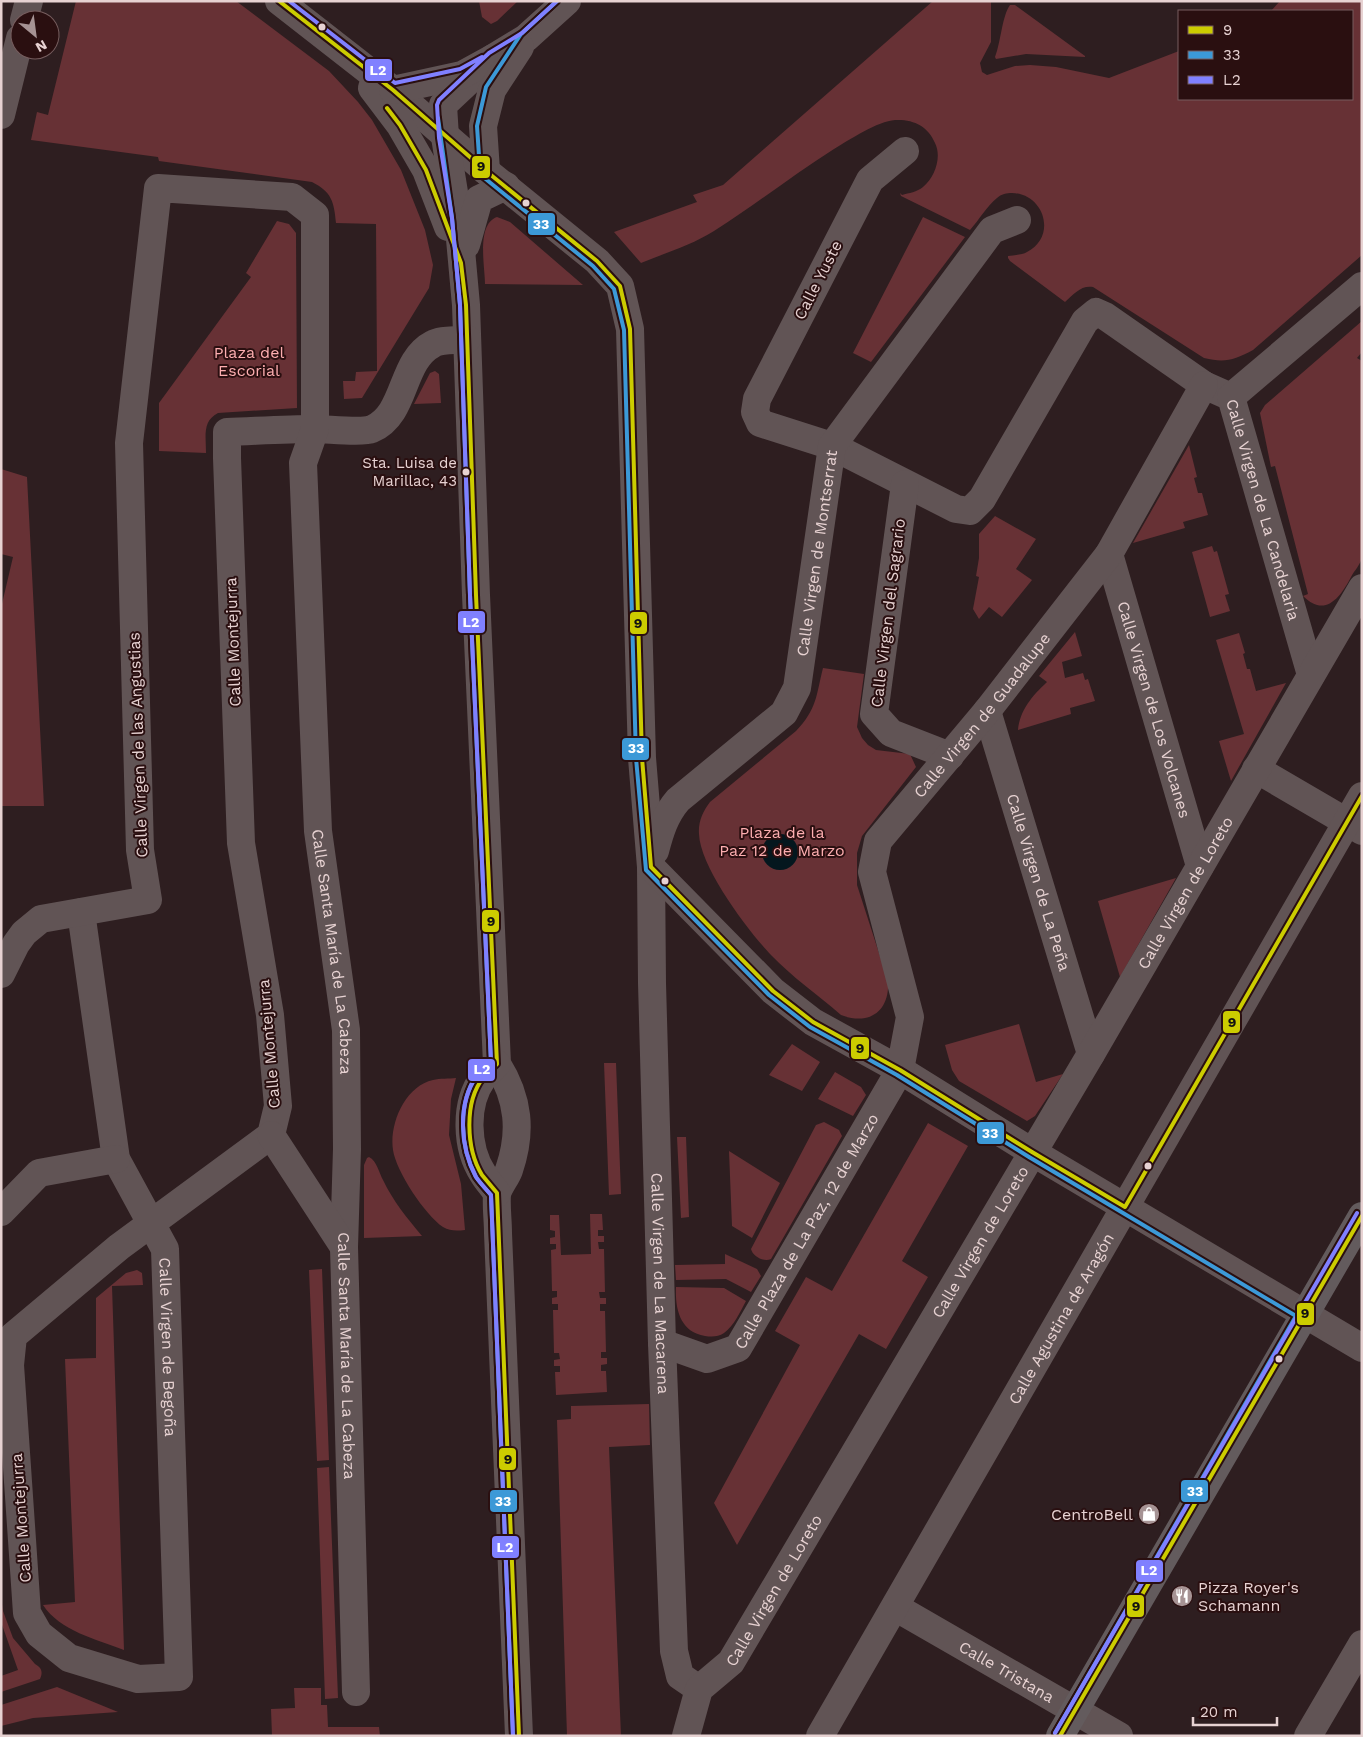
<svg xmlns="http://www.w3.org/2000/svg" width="1363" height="1737" viewBox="0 0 1363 1737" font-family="'Work Sans',sans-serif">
  <rect width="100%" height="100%" fill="#2e1e20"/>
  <path fill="#673135" d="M76,1H236L329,71L358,102L372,120L401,170L425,230L433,265L429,288L362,398L344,399L343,381H355L356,372L377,371L376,224L336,223C334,202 332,192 312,182L159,161L158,157L31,140L37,112L48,115Z
    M479,1H518L497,21L491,24L482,17Z
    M933,1H991V42L980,63L982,72L987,75L1015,66L1030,65L1056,67L1109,78L1179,51V99H1352V11H1271L1280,1H1362V255L1253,350C1234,360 1225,363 1204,358L1093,287C1081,285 1074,294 1065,302L1010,261L1008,258V256C1014,255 1022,255 1027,252C1057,237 1045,194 1012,193C1007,193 1001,194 997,198C987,206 979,220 970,230L901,196L900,193L902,195C909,193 917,192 923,187C935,177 942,157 935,143C928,126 913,119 895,120C878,121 849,140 834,149C793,175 755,205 714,231C692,245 665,253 641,263L614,232L697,202L693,195L723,185Z
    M1010,5H1015L1085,56V57L1026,54L996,59L995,57C1001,42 1002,16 1010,5Z
    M497,217L510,222L583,285L485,284C485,267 476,224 497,217Z
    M923,217L965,237L871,362L853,353Z
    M277,221L289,224L296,233L297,408L218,413C202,421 206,437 206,453L159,451V403L251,277L246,273Z
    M1362,321V352L1357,358L1362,361C1362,406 1362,451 1362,495C1362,513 1363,540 1362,557C1361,564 1354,571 1351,577C1340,598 1325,618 1303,596L1308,594L1275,466L1271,467L1260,413L1265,405Z
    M435,371L439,374L441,403L414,404L430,373Z
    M1189,445L1197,477L1194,478L1198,493H1202L1208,515L1183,522L1185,528L1133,543Z
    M1,469L27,477L44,806H1V608L13,557L1,554Z
    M995,516L1036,539L1016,569L1032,580L1002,617L989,607L979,619L973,609L979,577L976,576L979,558V534Z
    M1212,546L1214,552L1217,551L1229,594L1225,595L1230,611L1210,617L1192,552Z
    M1075,632L1082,656L1062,662L1065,678L1083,673L1085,680L1088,679L1095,701L1070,708L1071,714L1018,730C1020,710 1032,696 1047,682L1039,676Z
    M1239,633L1245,653L1243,654L1247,669H1250L1256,691L1286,683L1231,781L1219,741L1244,734L1216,640Z
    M823,668L864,674L857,727L862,738L868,745L876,750L910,754L916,767L862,836L857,853V885L888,981C890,1011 869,1026 841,1015C818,995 792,977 771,955C748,931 700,867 699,834C698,822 703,811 710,802L796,731C817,709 816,696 823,668Z
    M1176,878L1120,977L1098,901Z
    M1019,1024L1036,1082L1063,1074L1035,1116L1027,1121L959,1081L952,1070L945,1045Z
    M792,1044L820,1062L802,1091L769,1075Z
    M604,1063H616L621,1194L609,1195Z
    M835,1072L861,1087L866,1095L853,1116L818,1099Z
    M456,1078L451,1099L449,1135L461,1184L465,1230C456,1231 450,1231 443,1227C425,1215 396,1171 393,1150C389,1124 405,1086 433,1080C440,1078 449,1079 456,1078Z
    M824,1122L839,1130L842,1136L771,1259C764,1262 753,1257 751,1249L816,1125Z
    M928,1123L968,1146L902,1261L928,1277L886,1349L859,1334L737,1545L714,1503L800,1345L775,1331L806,1277L832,1291Z
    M677,1137H686L689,1217L681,1218Z
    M729,1151L780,1183L752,1238L732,1226Z
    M369,1157C377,1161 379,1173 383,1180C393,1201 407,1218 422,1236L364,1238V1165L367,1158Z
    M590,1214H602L603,1230H598V1236H604V1242H598L599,1249H604L605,1292H599L600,1298H606V1304H600V1311H605L606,1352H601V1358H607V1364L601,1365V1371H606L607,1392L556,1395L555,1372H560V1366H554V1360L560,1359L559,1353H554L553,1310H558V1304H552V1298L557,1297V1291H552L551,1250L556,1249V1244H550V1238L555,1237V1231L550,1230V1215H559L561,1255L591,1254Z
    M725,1254L757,1269L761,1276L751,1292L726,1279L676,1280L675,1265L725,1264Z
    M322,1269L329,1460L317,1461L309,1270Z
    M137,1270L142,1273L143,1285L112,1286L124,1650C96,1639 60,1631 43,1605L75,1602L65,1359L96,1358V1298L126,1273Z
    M676,1287L724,1288L746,1301C740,1312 734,1326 724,1333C718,1337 712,1337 705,1336C680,1332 675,1309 676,1287Z
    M649,1404L650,1445L609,1447L621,1736H567L557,1420L571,1419V1406Z
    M329,1467L338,1698L325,1699L317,1468Z
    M1,1598L3,1611L13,1638L35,1664C42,1668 43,1672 40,1679L1,1692V1676L18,1670L1,1622Z
    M57,1687L118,1712L33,1718L1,1726V1705Z
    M294,1688H321V1705H327L328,1727H379L380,1736H272L271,1709L295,1708Z"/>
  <path fill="#04171e" d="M762 852a18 18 0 1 1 36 0a18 18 0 1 1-36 0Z"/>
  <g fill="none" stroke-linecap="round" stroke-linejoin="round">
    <g stroke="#615455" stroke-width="28">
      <path id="s1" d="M279,1L393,90L486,171L597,261L620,286L630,329L642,758L651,867L652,983L662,1343L674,1651L680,1676L699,1689"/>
      <path d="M24,20L29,1"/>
      <path d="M493,58L443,105L445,137L458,217L466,305L476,595L497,1064C519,1099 522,1132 509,1170C506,1178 499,1186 497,1194C496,1207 498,1220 498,1233L519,1736"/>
      <path d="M372,88L400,125L426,170L448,227"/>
      <path d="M393,90L462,75L493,58L526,38L567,1"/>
      <path d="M1,115L20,38"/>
      <path id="s2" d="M905,151L870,180L757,399L755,412L760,423L832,446L956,509L970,511L982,499L1085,321L1096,312L1105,316L1204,385L1231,397L1311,675"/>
      <path d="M486,171L483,126L492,90L520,47"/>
      <path d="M466,245L479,199L506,186"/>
      <path d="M1231,397L1362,286"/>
      <path d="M905,484L874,714L891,733L950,756"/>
      <path id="s3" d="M1109,554L1200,866"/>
      <path id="s4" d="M987,711L1091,1054"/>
      <path d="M1256,769L1362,831"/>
      <path id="s5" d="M655,851C660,832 665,815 678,800L784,713L797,688L832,446L992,230L1017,220"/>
      <path d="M651,867L773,991L813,1022L900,1070L1032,1152L1362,1348"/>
      <path id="s6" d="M81,912L116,1159L165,1249L179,1677L138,1679L69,1658L39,1634L27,1613L10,1365L13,1336L119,1247L271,1135L278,1106L270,1015L241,843L227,458V432C256,431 286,429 315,429C328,429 362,433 372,429C407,414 400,361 433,344C441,339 457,341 467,339"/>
      <path id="s7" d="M1,974L16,944L24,933L41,919L148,900L140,850L129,443L158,188L292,197L315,215V429L303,463L318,831L346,1030L347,1149L344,1247L356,1692"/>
      <path d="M497,1064C492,1069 487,1073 483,1078C464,1104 466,1148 483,1174C487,1181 493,1187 497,1193"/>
      <path d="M271,1135L344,1247"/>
      <path d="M1,1212L39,1173L116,1159"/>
      <path id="s8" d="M662,1343L707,1359L738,1348L900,1070L910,1017L872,872L878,841L987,711L1109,554L1204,385"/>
      <path id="s9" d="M895,1607L1119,1736"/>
      <path id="s10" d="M686,1736L699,1689L731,1662L1091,1054L1362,588"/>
      <path id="s11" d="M820,1736L1362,796"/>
      <path d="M1308,1736L1362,1644"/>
    </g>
    <path stroke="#635b5d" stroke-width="28" d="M1060,1736L1362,1216"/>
    <g stroke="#2a0f10" stroke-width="8">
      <path id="bus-1" d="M279,1L393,90L486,171L597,261L620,286L630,329L642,758L651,867L773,991L813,1022L900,1070L1032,1152L1125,1207L1362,796
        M387,108L400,125L426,170L461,263L466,305L476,595L497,1064C492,1069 487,1073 483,1078C464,1102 466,1149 482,1175C487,1181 492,1187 497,1193L519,1736
        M1060,1736L1362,1216"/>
    </g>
    <g stroke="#2a0f10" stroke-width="8">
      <path id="bus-2" d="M557,1L521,34L486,87L477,126L480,171L482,176L593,266L614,289L624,330L636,758L646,870L769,995L810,1027L897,1075L1029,1157L1296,1316L1055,1733
        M438,118L452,218L460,305L470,595L491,1062C486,1066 480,1070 477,1075C457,1104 460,1147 476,1177C480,1183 486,1189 491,1195L513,1736"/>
    </g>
    <g stroke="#2a0f10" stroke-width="8">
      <path id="bus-3" d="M289,1L395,83L460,69L482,57
        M1055,1733L1357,1213
        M513,1736L491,1195C486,1189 480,1183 476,1177C460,1147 457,1104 477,1075C480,1070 486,1066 491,1062L470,595L460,305L452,218L439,138L437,105L439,100L489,53L522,33L557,1"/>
    </g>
    <use href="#bus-1" stroke="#cc0" stroke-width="4"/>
    <use href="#bus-2" stroke="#3c99d7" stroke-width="4"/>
    <use href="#bus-3" stroke="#8080ff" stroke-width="4"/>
  </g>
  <defs>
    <g id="shop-disc" transform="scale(1.125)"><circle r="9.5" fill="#a69394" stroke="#2a0f10"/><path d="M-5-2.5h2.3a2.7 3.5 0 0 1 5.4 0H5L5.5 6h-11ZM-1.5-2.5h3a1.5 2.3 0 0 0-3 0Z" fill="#fff"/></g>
    <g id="restaurant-disc" transform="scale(1.125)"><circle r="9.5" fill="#a69394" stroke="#2a0f10"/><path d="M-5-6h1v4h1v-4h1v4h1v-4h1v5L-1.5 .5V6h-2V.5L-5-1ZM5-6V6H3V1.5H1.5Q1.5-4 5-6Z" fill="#fff"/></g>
  </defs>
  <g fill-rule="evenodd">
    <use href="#shop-disc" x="1149" y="1514"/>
    <use href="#restaurant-disc" x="1182" y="1596"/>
  </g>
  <g fill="#e7d2d2" stroke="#2a0f10" stroke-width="2">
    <circle cx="322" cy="27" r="4.5"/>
    <circle cx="526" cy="203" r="4.5"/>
    <circle cx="466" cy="472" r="4.5"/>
    <circle cx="665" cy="881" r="4.5"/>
    <circle cx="1148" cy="1166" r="4.5"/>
    <circle cx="1279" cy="1359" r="4.5"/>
  </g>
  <g text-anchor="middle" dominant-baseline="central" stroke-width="4" stroke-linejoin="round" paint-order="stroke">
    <g font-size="15" fill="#e7d2d2" stroke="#2a0f10" text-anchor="end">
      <text x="457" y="463">Sta. Luisa de<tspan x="457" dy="18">Marillac, 43</tspan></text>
    </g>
    <g font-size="16" fill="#e7d2d2" stroke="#2a0f10">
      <text transform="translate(818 280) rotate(-63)">Calle Yuste</text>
      <text stroke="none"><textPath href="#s2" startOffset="1060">Calle Virgen de La Candelaria</textPath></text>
      <text stroke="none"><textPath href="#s5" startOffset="358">Calle Virgen de Montserrat</textPath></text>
      <text transform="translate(888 613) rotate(-83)">Calle Virgen del Sagrario</text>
      <text transform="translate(233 642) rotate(-92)">Calle Montejurra</text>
      <text stroke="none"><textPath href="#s3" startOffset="162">Calle Virgen de Los Volcanes</textPath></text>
      <text stroke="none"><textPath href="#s8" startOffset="801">Calle Virgen de Guadalupe</textPath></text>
      <text transform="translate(138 745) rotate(-92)">Calle Virgen de las Angustias</text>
      <text stroke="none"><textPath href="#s4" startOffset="179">Calle Virgen de La Peña</textPath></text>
      <text stroke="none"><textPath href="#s10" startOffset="984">Calle Virgen de Loreto</textPath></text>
      <text stroke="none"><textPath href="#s7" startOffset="1796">Calle Santa María de La Cabeza</textPath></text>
      <text transform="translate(269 1044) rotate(-95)">Calle Montejurra</text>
      <text stroke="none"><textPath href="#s8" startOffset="216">Calle Plaza de La Paz, 12 de Marzo</textPath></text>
      <text stroke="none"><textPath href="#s10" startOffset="579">Calle Virgen de Loreto</textPath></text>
      <text stroke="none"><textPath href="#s1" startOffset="1444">Calle Virgen de La Macarena</textPath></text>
      <text stroke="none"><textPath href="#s11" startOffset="482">Calle Agustina de Aragón</textPath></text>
      <text stroke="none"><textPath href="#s6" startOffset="450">Calle Virgen de Begoña</textPath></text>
      <text stroke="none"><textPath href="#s7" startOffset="2201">Calle Santa María de La Cabeza</textPath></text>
      <text transform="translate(21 1518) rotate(-94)">Calle Montejurra</text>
      <text stroke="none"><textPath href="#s10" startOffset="174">Calle Virgen de Loreto</textPath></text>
      <text stroke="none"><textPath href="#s9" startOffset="129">Calle Tristana</textPath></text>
    </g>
    <g font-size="16" fill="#fdaeb0" stroke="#2a0f10">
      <text x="249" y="352">Plaza del<tspan x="249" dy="18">Escorial</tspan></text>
      <text x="782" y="832">Plaza de la<tspan x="782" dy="18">Paz 12 de Marzo</tspan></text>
    </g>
    <g font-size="16" fill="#e7d2d2" stroke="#2a0f10" text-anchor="end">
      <text x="1133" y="1514">CentroBell</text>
      <text x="1198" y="1587" text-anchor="start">Pizza Royer's<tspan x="1198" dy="18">Schamann</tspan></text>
    </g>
  </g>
  <g stroke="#2a0f10" stroke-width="2">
    <rect x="364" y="58" width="29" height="24" rx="5" fill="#8080ff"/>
    <rect x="471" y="155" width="20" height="24" rx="5" fill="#cc0"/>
    <rect x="527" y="212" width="29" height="24" rx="5" fill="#3c99d7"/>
    <rect x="457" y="610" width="29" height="24" rx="5" fill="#8080ff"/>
    <rect x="629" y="611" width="19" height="24" rx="5" fill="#cc0"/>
    <rect x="621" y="737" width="29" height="24" rx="5" fill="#3c99d7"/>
    <rect x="481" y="909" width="19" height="24" rx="5" fill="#cc0"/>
    <rect x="1222" y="1010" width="19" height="24" rx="5" fill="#cc0"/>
    <rect x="850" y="1036" width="20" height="24" rx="5" fill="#cc0"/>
    <rect x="467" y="1058" width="29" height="24" rx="5" fill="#8080ff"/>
    <rect x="976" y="1121" width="29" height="24" rx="5" fill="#3c99d7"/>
    <rect x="1296" y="1302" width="19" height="24" rx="5" fill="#cc0"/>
    <rect x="498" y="1447" width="19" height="24" rx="5" fill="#cc0"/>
    <rect x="1180" y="1479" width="29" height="24" rx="5" fill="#3c99d7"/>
    <rect x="489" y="1489" width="29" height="24" rx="5" fill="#3c99d7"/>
    <rect x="491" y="1535" width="29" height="24" rx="5" fill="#8080ff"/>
    <rect x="1135" y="1559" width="29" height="24" rx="5" fill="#8080ff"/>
    <rect x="1126" y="1594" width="19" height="24" rx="5" fill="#cc0"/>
  </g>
  <g font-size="14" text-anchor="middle" font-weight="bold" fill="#fff">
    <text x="378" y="75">L2</text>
    <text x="541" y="229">33</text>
    <text x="471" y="627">L2</text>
    <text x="636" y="753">33</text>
    <text x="482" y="1074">L2</text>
    <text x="990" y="1138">33</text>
    <text x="1195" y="1496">33</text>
    <text x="503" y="1506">33</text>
    <text x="505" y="1552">L2</text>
    <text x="1149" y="1575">L2</text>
  </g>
  <g font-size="14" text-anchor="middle" font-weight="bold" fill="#111">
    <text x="481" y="171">9</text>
    <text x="638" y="628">9</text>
    <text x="491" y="926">9</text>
    <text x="1232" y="1027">9</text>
    <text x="860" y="1053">9</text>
    <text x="1305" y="1318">9</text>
    <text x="508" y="1464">9</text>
    <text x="1136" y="1611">9</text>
  </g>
  <rect width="1363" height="1737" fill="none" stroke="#e7d2d2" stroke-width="5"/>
  <rect x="1178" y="10" width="175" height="90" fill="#2a0f10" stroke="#765d5e"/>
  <rect x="1188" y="26" width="25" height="8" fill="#cccc00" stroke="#765d5e"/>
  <text x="1223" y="35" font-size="15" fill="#e7d2d2">9</text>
  <rect x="1188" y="51" width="25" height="8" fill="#3c99d7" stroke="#765d5e"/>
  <text x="1223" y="60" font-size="15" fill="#e7d2d2">33</text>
  <rect x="1188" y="76" width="25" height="8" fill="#8080ff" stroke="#765d5e"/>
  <text x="1223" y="85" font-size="15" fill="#e7d2d2">L2</text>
  <g transform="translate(35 35) rotate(151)"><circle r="24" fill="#2a0f10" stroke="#765d5e"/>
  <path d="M0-4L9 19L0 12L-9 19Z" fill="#a69394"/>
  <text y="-8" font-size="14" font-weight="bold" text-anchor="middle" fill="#e7d2d2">N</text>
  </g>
  <path d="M1193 1717v8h84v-8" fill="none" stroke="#e7d2d2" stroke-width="2.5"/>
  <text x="1200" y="1717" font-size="15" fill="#e7d2d2" stroke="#2a0f10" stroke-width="4" paint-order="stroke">20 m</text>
</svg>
